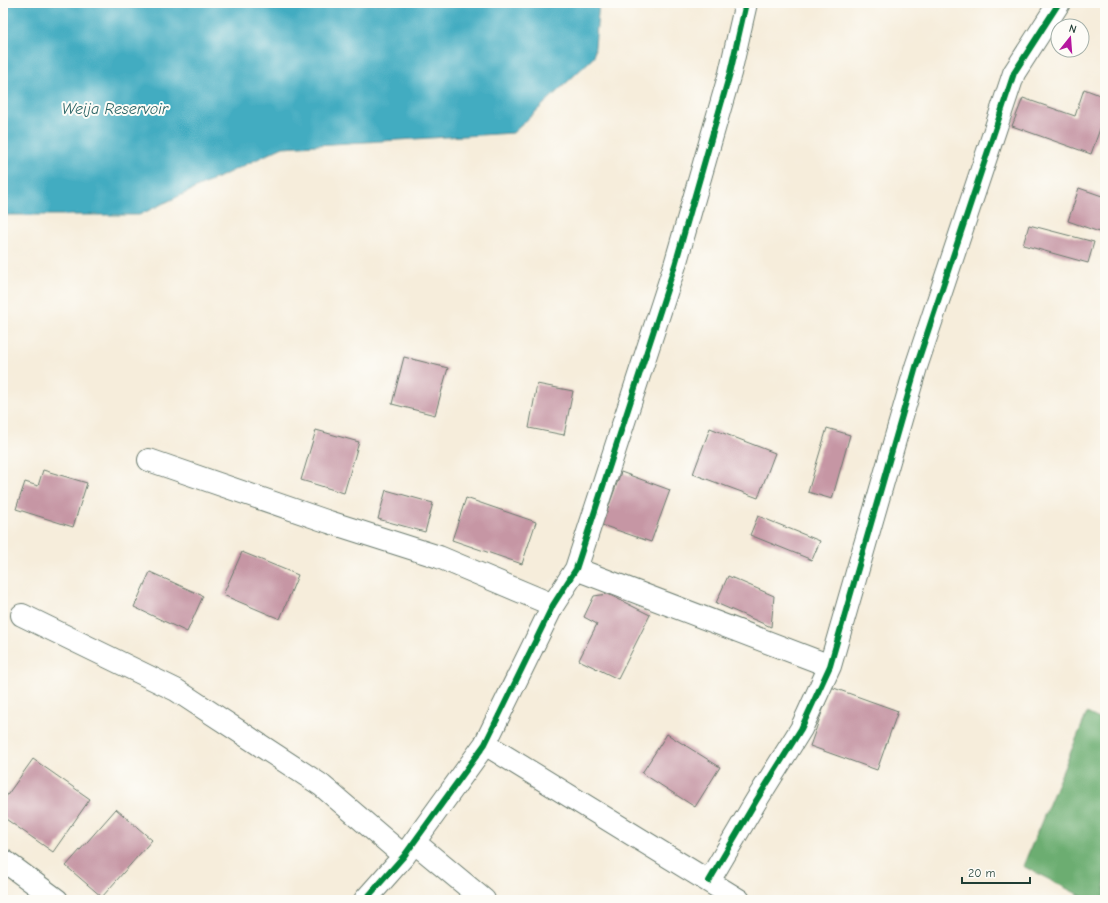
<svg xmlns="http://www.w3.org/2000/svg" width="1108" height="903" viewBox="0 0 1108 903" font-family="'Comic Neue',sans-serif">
  <rect width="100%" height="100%" fill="#fdfcf7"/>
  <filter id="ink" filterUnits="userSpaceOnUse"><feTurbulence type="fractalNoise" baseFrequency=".025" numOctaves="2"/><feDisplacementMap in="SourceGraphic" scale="8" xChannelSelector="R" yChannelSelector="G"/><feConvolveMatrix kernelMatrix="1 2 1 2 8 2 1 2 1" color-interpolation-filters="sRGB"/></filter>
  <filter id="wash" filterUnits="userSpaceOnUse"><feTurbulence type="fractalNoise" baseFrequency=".012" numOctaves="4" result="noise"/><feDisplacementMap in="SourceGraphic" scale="16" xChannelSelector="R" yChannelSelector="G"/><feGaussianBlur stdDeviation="0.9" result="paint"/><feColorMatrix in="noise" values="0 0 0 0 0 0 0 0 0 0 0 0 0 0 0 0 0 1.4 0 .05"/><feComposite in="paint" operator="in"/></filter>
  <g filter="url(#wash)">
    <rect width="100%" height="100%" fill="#f6eddb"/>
    <path fill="#6cad71" stroke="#467552" d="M1087,713L1105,722V900H1089L1023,866Z"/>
    <path fill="#42acc1" stroke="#30747a" d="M3,3H599L594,57L513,133L283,147L139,215H3Z"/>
    <g id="blocks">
      <path fill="#c696a4" d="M1084,89L1105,97V115L1091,154L1012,126L1023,98L1075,116Z
        M1079,188L1105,197V234L1068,221Z
        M1029,225L1094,242L1088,263L1023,245Z
        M404,357L448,368L435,415L392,404Z
        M537,384L573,391L564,435L529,428Z
        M710,428L775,453L758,498L693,474Z
        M827,428L850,435L832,499L808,492Z
        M316,430L359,442L344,493L301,480Z
        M43,470L87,483L73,527L16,509L25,482L38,486Z
        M621,472L670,490L651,542L602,525Z
        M386,490L433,503L425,532L378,519Z
        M466,498L536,522L522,564L452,540Z
        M758,516L820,541L812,560L750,535Z
        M242,552L298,575L280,619L223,595Z
        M150,572L203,596L187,632L134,607Z
        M728,576L774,596L771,627L716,603Z
        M608,594L650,615L618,679L579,660L597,624L584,617L594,596Z
        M831,687L898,711L877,770L810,746Z
        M667,734L720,767L695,807L642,773Z
        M33,759L90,799L53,852L3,817V801Z
        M116,809L152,840L102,897L66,866Z"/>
    </g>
  </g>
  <g filter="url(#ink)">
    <use href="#blocks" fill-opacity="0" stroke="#6a7b6e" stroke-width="1"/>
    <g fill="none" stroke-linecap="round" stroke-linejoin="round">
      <g stroke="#6a7b6e" stroke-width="24">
        <path id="minor" d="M149,460L329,522L439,557L553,605
          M576,569L830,666
          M22,615L176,690L321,785L404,856
          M485,744L739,900
          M414,842L484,900
          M3,860L57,900
          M709,881L756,801L801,729L830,666L916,367L1014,73L1059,3
          M365,900L404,856L485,744L553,605L576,569L675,265L730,73L746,3"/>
      </g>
      <use href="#minor" stroke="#fff" stroke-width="22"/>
      <g stroke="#fdfcf7" stroke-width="8">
        <path id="cycleway" d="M709,881L756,801L801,729L830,666L916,367L1014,73L1059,3
          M365,900L404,856L485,744L553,605L576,569L675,265L730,73L746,3"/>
      </g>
      <use href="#cycleway" stroke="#00873e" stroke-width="6"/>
    </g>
  </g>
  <g text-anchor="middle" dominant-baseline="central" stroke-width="4" stroke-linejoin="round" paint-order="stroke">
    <g font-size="16" font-style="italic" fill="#2b6465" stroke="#fdfcf7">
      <text x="115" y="109">Weija Reservoir</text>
    </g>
  </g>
  <rect width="1108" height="903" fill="none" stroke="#fdfcf7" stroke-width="16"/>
  <g transform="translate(1070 38) rotate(17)"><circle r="19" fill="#fdfcf7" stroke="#a4b0a9"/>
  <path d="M0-3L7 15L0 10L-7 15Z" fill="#b5179e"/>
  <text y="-6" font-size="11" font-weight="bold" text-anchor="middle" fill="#1f3d34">N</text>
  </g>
  <path d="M962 877v6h68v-6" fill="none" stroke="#1f3d34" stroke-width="2"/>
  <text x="968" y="877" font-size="12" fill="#1f3d34" stroke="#fdfcf7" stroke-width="3" paint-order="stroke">20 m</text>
</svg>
